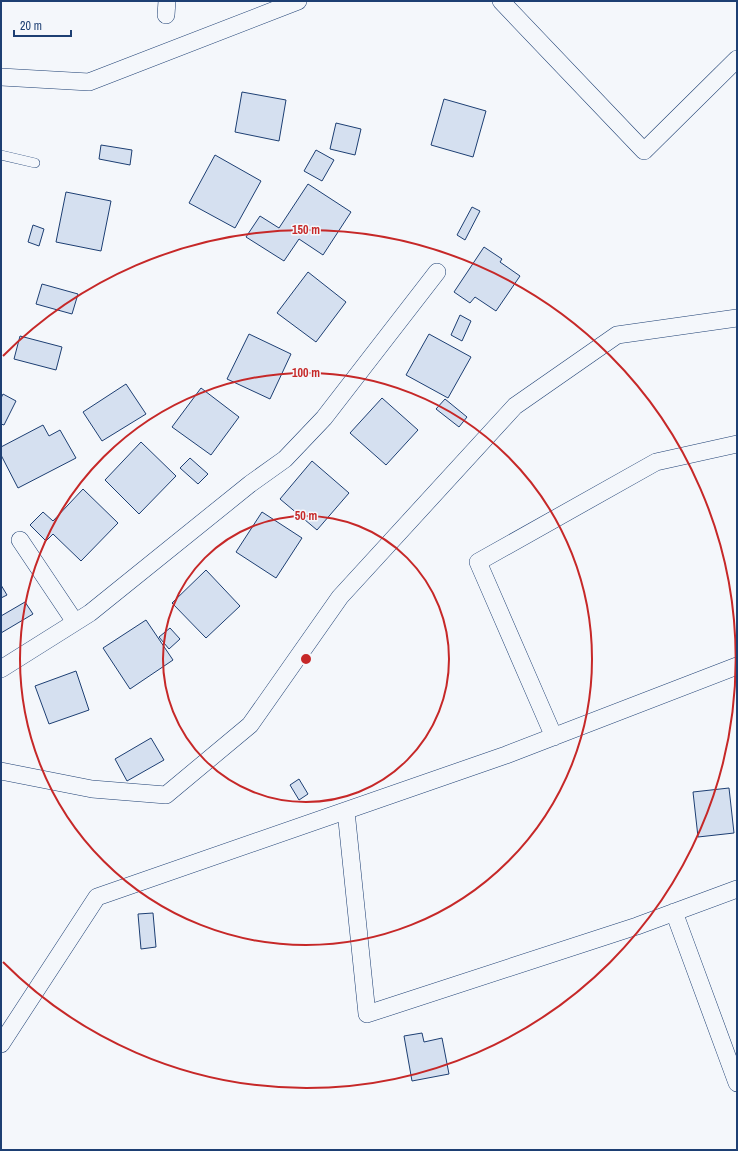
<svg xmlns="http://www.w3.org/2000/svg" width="738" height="1151" viewBox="0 0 738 1151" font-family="'Archivo Narrow',sans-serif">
  <rect width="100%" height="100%" fill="#f4f7fb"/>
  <path fill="#d5e0f0" stroke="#1d3f73" d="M242,92L286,100L279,141L235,132Z
    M444,99L486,111L473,157L431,145Z
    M336,123L361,129L355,155L330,149Z
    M101,145L132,150L130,165L99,159Z
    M316,150L334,160L322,181L304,171Z
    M215,155L261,181L235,228L189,203Z
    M308,184L351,212L323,255L299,239L284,261L246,237L260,216L279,228Z
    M66,192L111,201L101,251L56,242Z
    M472,207L480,211L465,240L457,235Z
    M33,225L44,229L39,246L28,242Z
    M484,247L502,259L500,262L520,276L496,311L475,297L470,303L454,292Z
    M308,272L346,302L316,342L277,313Z
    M42,284L78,294L72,314L36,304Z
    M460,315L471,321L462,341L451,335Z
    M249,334L291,354L270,399L227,379Z
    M429,334L471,357L448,398L406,375Z
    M20,336L62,347L56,370L14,359Z
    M126,384L146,414L102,441L83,412Z
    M201,388L239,417L211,455L172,427Z
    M3,394L16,401L4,425L1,424V398Z
    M382,398L418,430L386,465L350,433Z
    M445,399L467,417L459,427L436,409Z
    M43,425L49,436L60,430L76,458L18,488L1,455V447Z
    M141,442L176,476L139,514L105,480Z
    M190,458L208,474L198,484L180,468Z
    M312,461L349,493L317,530L280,499Z
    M83,489L118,523L81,561L53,534L46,541L30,525L43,512L53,521Z
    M262,512L302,538L276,578L236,552Z
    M206,570L240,606L206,638L172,603Z
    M1,585L7,595L1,598Z
    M25,602L33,614L1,633V616Z
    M146,620L173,660L130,689L103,648Z
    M170,628L180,639L169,649L159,637Z
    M76,671L89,710L49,724L35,686Z
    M151,738L164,760L127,781L115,759Z
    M299,779L308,794L299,800L290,785Z
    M729,788L734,833L698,837L693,792Z
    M153,913L156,947L141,949L138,914Z
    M422,1033L424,1042L442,1038L449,1074L412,1081L404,1036Z"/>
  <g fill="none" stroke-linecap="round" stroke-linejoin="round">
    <g stroke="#1d3f73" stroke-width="10">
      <path id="lane" d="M1,155L35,163"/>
    </g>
    <g stroke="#1d3f73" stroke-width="18">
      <path id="street" d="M501,1L644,151L737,59
        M166,15L167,1
        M1,77L89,82L298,1
        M20,540L75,622
        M1,669L90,613L250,484L285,459L324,418L437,272
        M554,737L478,562L656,462L737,444
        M1,771L92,789L166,795L250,725L340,597L515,406L617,335L737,318
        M346,811L367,1014L637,926L737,889
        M674,912L737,1083
        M1,1044L97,897L506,755L737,666"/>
    </g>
    <use href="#lane" stroke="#f4f7fb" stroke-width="9"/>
    <use href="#street" stroke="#f4f7fb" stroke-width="17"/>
  </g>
  <g fill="none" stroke="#c62828" stroke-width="2">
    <circle cx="306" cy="659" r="143"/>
    <circle cx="306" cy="659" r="286"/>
    <path d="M3 356A429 429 0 1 1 3 962"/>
  </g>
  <circle cx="306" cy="659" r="6" fill="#c62828" stroke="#f4f7fb" stroke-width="2"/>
  <g font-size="12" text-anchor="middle" font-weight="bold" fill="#c62828" stroke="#f4f7fb" stroke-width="3" stroke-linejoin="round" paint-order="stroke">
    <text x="306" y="234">150 m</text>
    <text x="306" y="377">100 m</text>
    <text x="306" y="520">50 m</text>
  </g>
  <rect width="738" height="1151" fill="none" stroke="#1d3f73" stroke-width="4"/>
  <path d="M14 30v6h57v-6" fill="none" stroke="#1d3f73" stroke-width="2"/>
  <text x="20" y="30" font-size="12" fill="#1d3f73" stroke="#f4f7fb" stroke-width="3" paint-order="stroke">20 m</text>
</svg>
